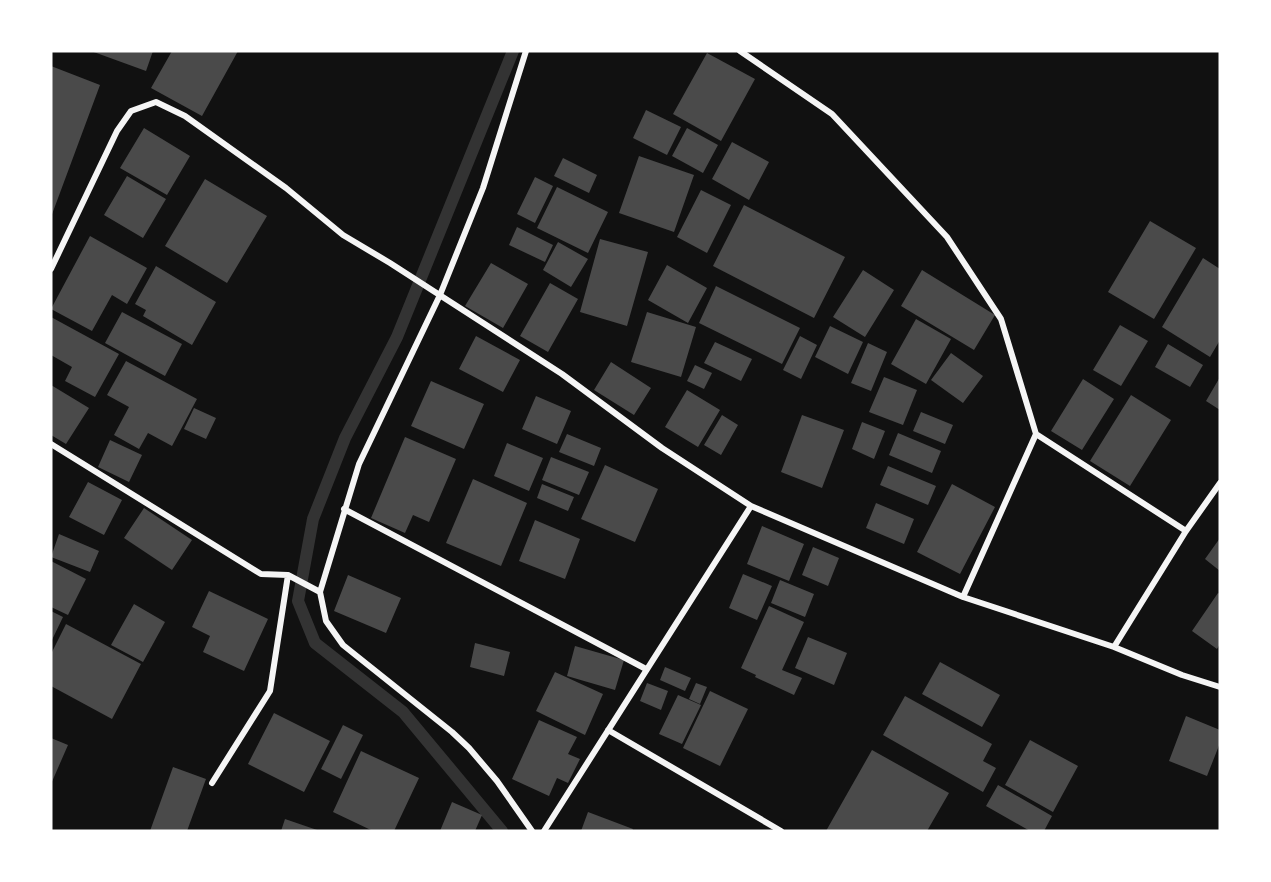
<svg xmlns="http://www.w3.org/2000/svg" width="1271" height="882" viewBox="0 0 1271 882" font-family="Poppins,sans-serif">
  <rect width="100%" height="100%" fill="#111"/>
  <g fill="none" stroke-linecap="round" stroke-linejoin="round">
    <path stroke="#333" stroke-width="12" d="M502,831L403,712L315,643L298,601L313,519L345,438L397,337L513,51"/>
  </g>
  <path fill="#4a4a4a" d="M91,51H153L146,71Z
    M172,51H238L202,116L151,88Z
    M707,53L755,79L721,141L673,114Z
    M51,66L100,85L51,217Z
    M646,110L681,127L667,155L633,138Z
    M144,128L190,156L167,195L120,168Z
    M687,128L718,145L703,173L672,156Z
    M732,142L769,162L749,200L712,179Z
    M639,156L694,175L674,232L619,213Z
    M563,158L597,175L589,193L554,176Z
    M127,176L166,199L143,238L104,215Z
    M535,177L553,186L535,223L517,214Z
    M205,179L267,216L227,283L165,246Z
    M557,187L608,212L588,253L537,228Z
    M701,190L731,205L707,253L677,237Z
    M744,205L845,257L814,318L713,266Z
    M1150,221L1196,248L1154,319L1108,292Z
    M517,227L553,245L545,262L509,245Z
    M90,236L147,268L127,304L112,295L92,331L51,309Z
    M600,239L648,252L627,326L580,312Z
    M558,242L588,259L571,287L543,270Z
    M1203,258L1220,269V340L1210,357L1162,327Z
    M491,263L528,284L503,328L465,306Z
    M667,265L707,288L688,323L648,300Z
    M156,266L216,302L192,345L143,316L146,310L135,304Z
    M863,270L894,290L865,337L833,317Z
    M922,270L995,315L974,350L901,306Z
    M550,283L578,299L548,352L520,336Z
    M716,286L800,328L782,364L699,323Z
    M122,312L182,344L165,376L105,343Z
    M647,312L696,327L681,377L631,362Z
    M51,317L119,354L95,397L65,381L72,367L51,355Z
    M916,319L951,339L926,384L891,364Z
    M1120,325L1148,341L1121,386L1093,370Z
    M830,326L863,342L848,374L815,357Z
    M476,336L520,360L503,392L459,369Z
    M800,336L817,345L801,379L783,370Z
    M715,342L752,359L741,381L704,363Z
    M868,343L887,352L871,391L851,383Z
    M1168,344L1203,365L1190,387L1155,367Z
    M951,353L983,376L963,403L931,380Z
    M126,361L197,399L172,446L148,433L139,449L114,435L129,407L107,395Z
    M611,362L651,388L634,415L594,390Z
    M695,365L712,373L704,389L687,381Z
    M884,377L917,390L903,425L869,412Z
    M1220,377V410L1206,401Z
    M1083,379L1114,399L1082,450L1051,431Z
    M431,381L484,404L464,449L411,426Z
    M51,385L89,408L66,444L51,435Z
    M687,390L720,410L698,447L665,427Z
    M1131,395L1171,420L1130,486L1090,461Z
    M536,396L571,411L557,444L522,429Z
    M194,408L216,418L206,439L184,429Z
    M921,412L953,425L945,444L913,431Z
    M722,415L738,425L721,455L704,445Z
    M802,415L844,430L822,488L781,472Z
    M862,422L885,431L874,459L852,449Z
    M898,433L941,451L932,473L889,455Z
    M567,434L601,448L594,466L559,452Z
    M405,437L456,459L429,522L413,515L405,533L371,518Z
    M110,440L142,455L129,482L98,467Z
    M507,443L543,458L529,491L494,476Z
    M551,457L589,472L579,495L542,480Z
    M605,465L658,489L635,542L581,519Z
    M888,466L936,486L928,505L880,485Z
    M473,479L527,503L501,566L446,543Z
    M88,482L122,500L104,535L69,517Z
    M542,484L574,497L568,511L537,498Z
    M952,484L995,507L960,574L917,552Z
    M876,503L914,519L904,544L866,528Z
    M144,508L192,540L172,570L124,538Z
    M535,520L580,539L565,579L519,561Z
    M762,526L804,544L789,581L747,564Z
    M59,534L99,551L90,572L51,557Z
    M1220,538V571L1205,559Z
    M813,547L839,558L828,586L802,575Z
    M51,561L86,579L68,615L51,607Z
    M743,574L772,586L757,620L729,608Z
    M348,575L401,598L386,633L334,611Z
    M780,580L814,594L805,617L771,603Z
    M209,591L268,619L244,671L203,652L210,636L192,627Z
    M1218,593L1220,594V644L1217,649L1192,631Z
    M134,604L165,622L143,662L111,645Z
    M769,606L804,622L782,670L802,678L794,695L755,677L756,675L741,668Z
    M51,611L63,617L51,642Z
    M66,624L141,664L112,719L51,686V654Z
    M808,637L847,653L834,685L795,668Z
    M475,643L510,652L504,676L470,667Z
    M575,646L624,660L615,690L567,676Z
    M940,662L1000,695L982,727L922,694Z
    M665,667L691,678L685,691L660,680Z
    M555,672L603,694L585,735L536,711Z
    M647,683L668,691L661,710L640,701Z
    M696,683L707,687L700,704L689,699Z
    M710,691L748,709L720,766L683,748Z
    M678,695L701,705L682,744L659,734Z
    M905,696L992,744L983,761L996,768L983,792L883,735Z
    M274,713L330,741L304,792L248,764Z
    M1186,716L1220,730V743L1207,776L1169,761Z
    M539,720L577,737L568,754L580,759L568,783L557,778L549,796L512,779Z
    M343,725L363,735L341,779L321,769Z
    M51,738L68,745L51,784Z
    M1030,740L1078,766L1053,812L1005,785Z
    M872,750L949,793L927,831H826Z
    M361,751L419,778L394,831H373L333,812Z
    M173,767L206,779L187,831H150Z
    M998,785L1052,816L1044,831H1030L986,806Z
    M452,802L482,815L475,831H440Z
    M588,812L633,829L632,831H581Z
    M285,819L320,831H281Z"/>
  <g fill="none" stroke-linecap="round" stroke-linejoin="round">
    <path stroke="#f5f5f5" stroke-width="6" d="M526,51L483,188L440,295L359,464L320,592L326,621L343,645L452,732L469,748L497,781L532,831
      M740,51L832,114L947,237L1001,319L1036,434L1186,531
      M51,269L117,131L131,111L156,102L185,116L286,188L343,235L390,263L562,374L662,448L751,506L544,831
      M51,444L261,574L288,575L320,592
      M751,506L963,597L1114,647L1182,675L1220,687
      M344,509L646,669
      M963,597L1036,434
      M1114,647L1186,531L1220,483
      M608,730L781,831
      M212,783L270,691L288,575"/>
  </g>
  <rect width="1271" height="882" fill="none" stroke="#ffffff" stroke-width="105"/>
</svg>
